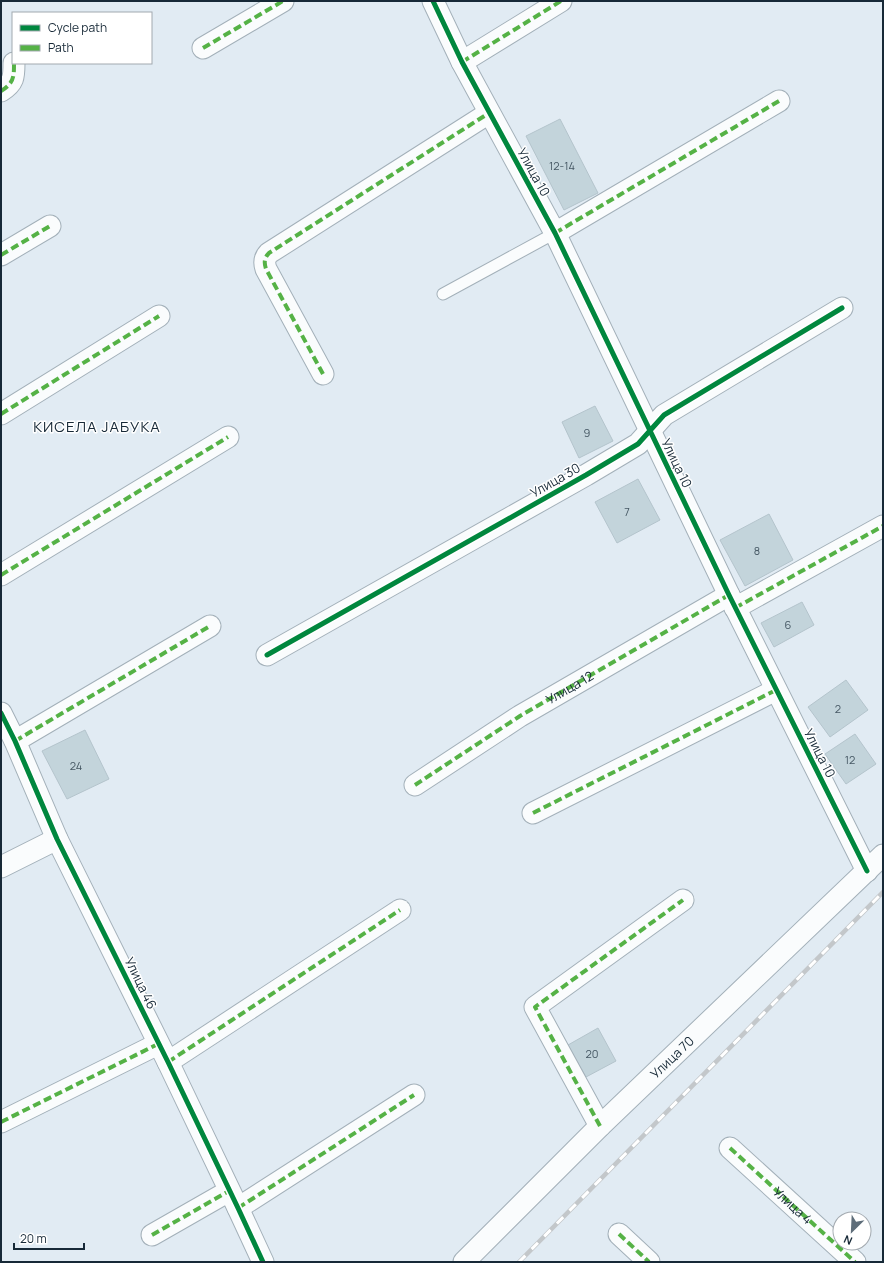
<svg xmlns="http://www.w3.org/2000/svg" width="884" height="1263" viewBox="0 0 884 1263" font-family="Manrope,sans-serif">
  <rect width="100%" height="100%" fill="#e1ebf3"/>
  <path fill="#c3d4db" stroke="#b4c4cc" d="M560,119L598,193L564,210L526,136Z
    M595,406L613,441L579,458L562,422Z
    M638,479L660,520L617,543L595,502Z
    M769,514L793,560L745,586L720,540Z
    M802,602L814,625L774,647L761,623Z
    M846,680L868,710L830,737L808,707Z
    M85,730L109,779L67,799L42,751Z
    M855,734L876,764L846,784L825,754Z
    M598,1028L616,1061L586,1077L568,1045Z"/>
  <g fill="none" stroke-linecap="round" stroke-linejoin="round">
    <g stroke="#a3b0b9" stroke-width="13">
      <path id="service" d="M443,294L555,233"/>
    </g>
    <g stroke="#a3b0b9" stroke-width="23">
      <g id="minor">
        <path d="M433,1L462,62L555,233L729,595L867,871"/>
        <path d="M203,48L283,1"/>
        <path d="M462,62L561,1"/>
        <path d="M1,91C14,83 14,77 14,63"/>
        <path d="M555,233L779,101"/>
        <path d="M1,255L50,226"/>
        <path d="M323,374L266,269C264,263 264,258 269,253L489,113"/>
        <path d="M1,414L159,316"/>
        <path d="M1,575L228,437"/>
        <path d="M735,608L883,526"/>
        <path d="M267,655L586,475L638,444L664,415L842,308"/>
        <path d="M1,713L15,741L57,839L168,1062L238,1208L263,1262"/>
        <path d="M15,741L210,626"/>
        <path id="s1" d="M415,785L520,716L729,595"/>
        <path d="M533,813L776,690"/>
        <path d="M1,867L57,839"/>
        <path d="M168,1062L400,910"/>
        <path d="M1,1122L158,1044"/>
        <path d="M600,1126L535,1007L683,900"/>
        <path d="M730,1148L855,1262"/>
        <path d="M238,1208L414,1095"/>
        <path d="M619,1234L649,1262"/>
        <path d="M152,1235L229,1191"/>
        <path id="s2" d="M464,1262L600,1126L883,855"/>
      </g>
    </g>
    <use href="#service" stroke="#fafcfd" stroke-width="11"/>
    <use href="#minor" stroke="#fafcfd" stroke-width="21"/>
    <g stroke="#c3c7ca" stroke-width="4.5">
      <path id="rail" d="M519,1262L883,892"/>
    </g>
    <use href="#rail" stroke="#fff" stroke-width="3" stroke-dasharray="9" stroke-linecap="butt"/>
    <g stroke="#55b246" stroke-width="4" stroke-dasharray="8 4" stroke-linecap="butt">
      <path d="M203,48L283,1"/>
      <path d="M462,62L561,1"/>
      <path d="M1,91C14,83 14,77 14,63"/>
      <path d="M555,233L779,101"/>
      <path d="M1,255L50,226"/>
      <path d="M323,374L266,269C264,263 264,258 269,253L489,113"/>
      <path d="M1,414L159,316"/>
      <path d="M1,575L228,437"/>
      <path d="M735,608L883,526"/>
      <path d="M15,741L210,626"/>
      <path d="M415,785L520,716L729,595"/>
      <path d="M533,813L776,690"/>
      <path d="M168,1062L400,910"/>
      <path d="M1,1122L158,1044"/>
      <path d="M600,1126L535,1007L683,900"/>
      <path id="s3" d="M730,1148L855,1262"/>
      <path d="M238,1208L414,1095"/>
      <path d="M619,1234L649,1262"/>
      <path d="M152,1235L229,1191"/>
    </g>
    <g stroke="#fff" stroke-width="8">
      <path id="cycleway" d="M433,1L462,62L555,233L729,595L867,871
        M267,655L586,475L638,444L664,415L842,308
        M1,713L15,741L57,839L168,1062L238,1208L263,1262"/>
    </g>
    <use href="#cycleway" stroke="#00873e" stroke-width="5"/>
  </g>
  <g text-anchor="middle" dominant-baseline="central" stroke-width="3" stroke-linejoin="round" paint-order="stroke">
    <g font-size="11" fill="#445662">
      <text x="562" y="165">12-14</text>
      <text x="587" y="432">9</text>
      <text x="627" y="511">7</text>
      <text x="757" y="550">8</text>
      <text x="788" y="624">6</text>
      <text x="838" y="708">2</text>
      <text x="850" y="759">12</text>
      <text x="76" y="765">24</text>
      <text x="592" y="1053">20</text>
    </g>
    <g font-size="13" fill="#172937" stroke="#fff">
      <text transform="translate(534 172) rotate(61)">Улица 10</text>
      <text transform="translate(677 463) rotate(64)">Улица 10</text>
      <text transform="translate(555 480) rotate(-30)">Улица 30</text>
      <text stroke="none"><textPath href="#s1" startOffset="183">Улица 12</textPath></text>
      <text transform="translate(820 753) rotate(63)">Улица 10</text>
      <text transform="translate(141 983) rotate(64)">Улица 46</text>
      <text stroke="none"><textPath href="#s2" startOffset="292">Улица 70</textPath></text>
      <text stroke="none"><textPath href="#s3" startOffset="85">Улица 4</textPath></text>
    </g>
    <g font-size="15" letter-spacing="1" fill="#172937" stroke="#fff">
      <text x="97" y="426">КИСЕЛА ЈАБУКА</text>
    </g>
  </g>
  <rect width="884" height="1263" fill="none" stroke="#172937" stroke-width="4"/>
  <rect x="12" y="12" width="140" height="52" fill="#ffffff" stroke="#a2a9af"/>
  <rect x="20" y="25" width="20" height="6" fill="#00873e" stroke="#a2a9af"/>
  <text x="48" y="32" font-size="12" fill="#172937">Cycle path</text>
  <rect x="20" y="45" width="20" height="6" fill="#55b246" stroke="#a2a9af"/>
  <text x="48" y="52" font-size="12" fill="#172937">Path</text>
  <g transform="translate(852 1231) rotate(204)"><circle r="19" fill="#ffffff" stroke="#a2a9af"/>
  <path d="M0-3L7 15L0 10L-7 15Z" fill="#5e6d79"/>
  <text y="-6" font-size="11" font-weight="bold" text-anchor="middle" fill="#172937">N</text>
  </g>
  <path d="M14 1243v6h70v-6" fill="none" stroke="#172937" stroke-width="2"/>
  <text x="20" y="1243" font-size="12" fill="#172937" stroke="#ffffff" stroke-width="3" paint-order="stroke">20 m</text>
</svg>
